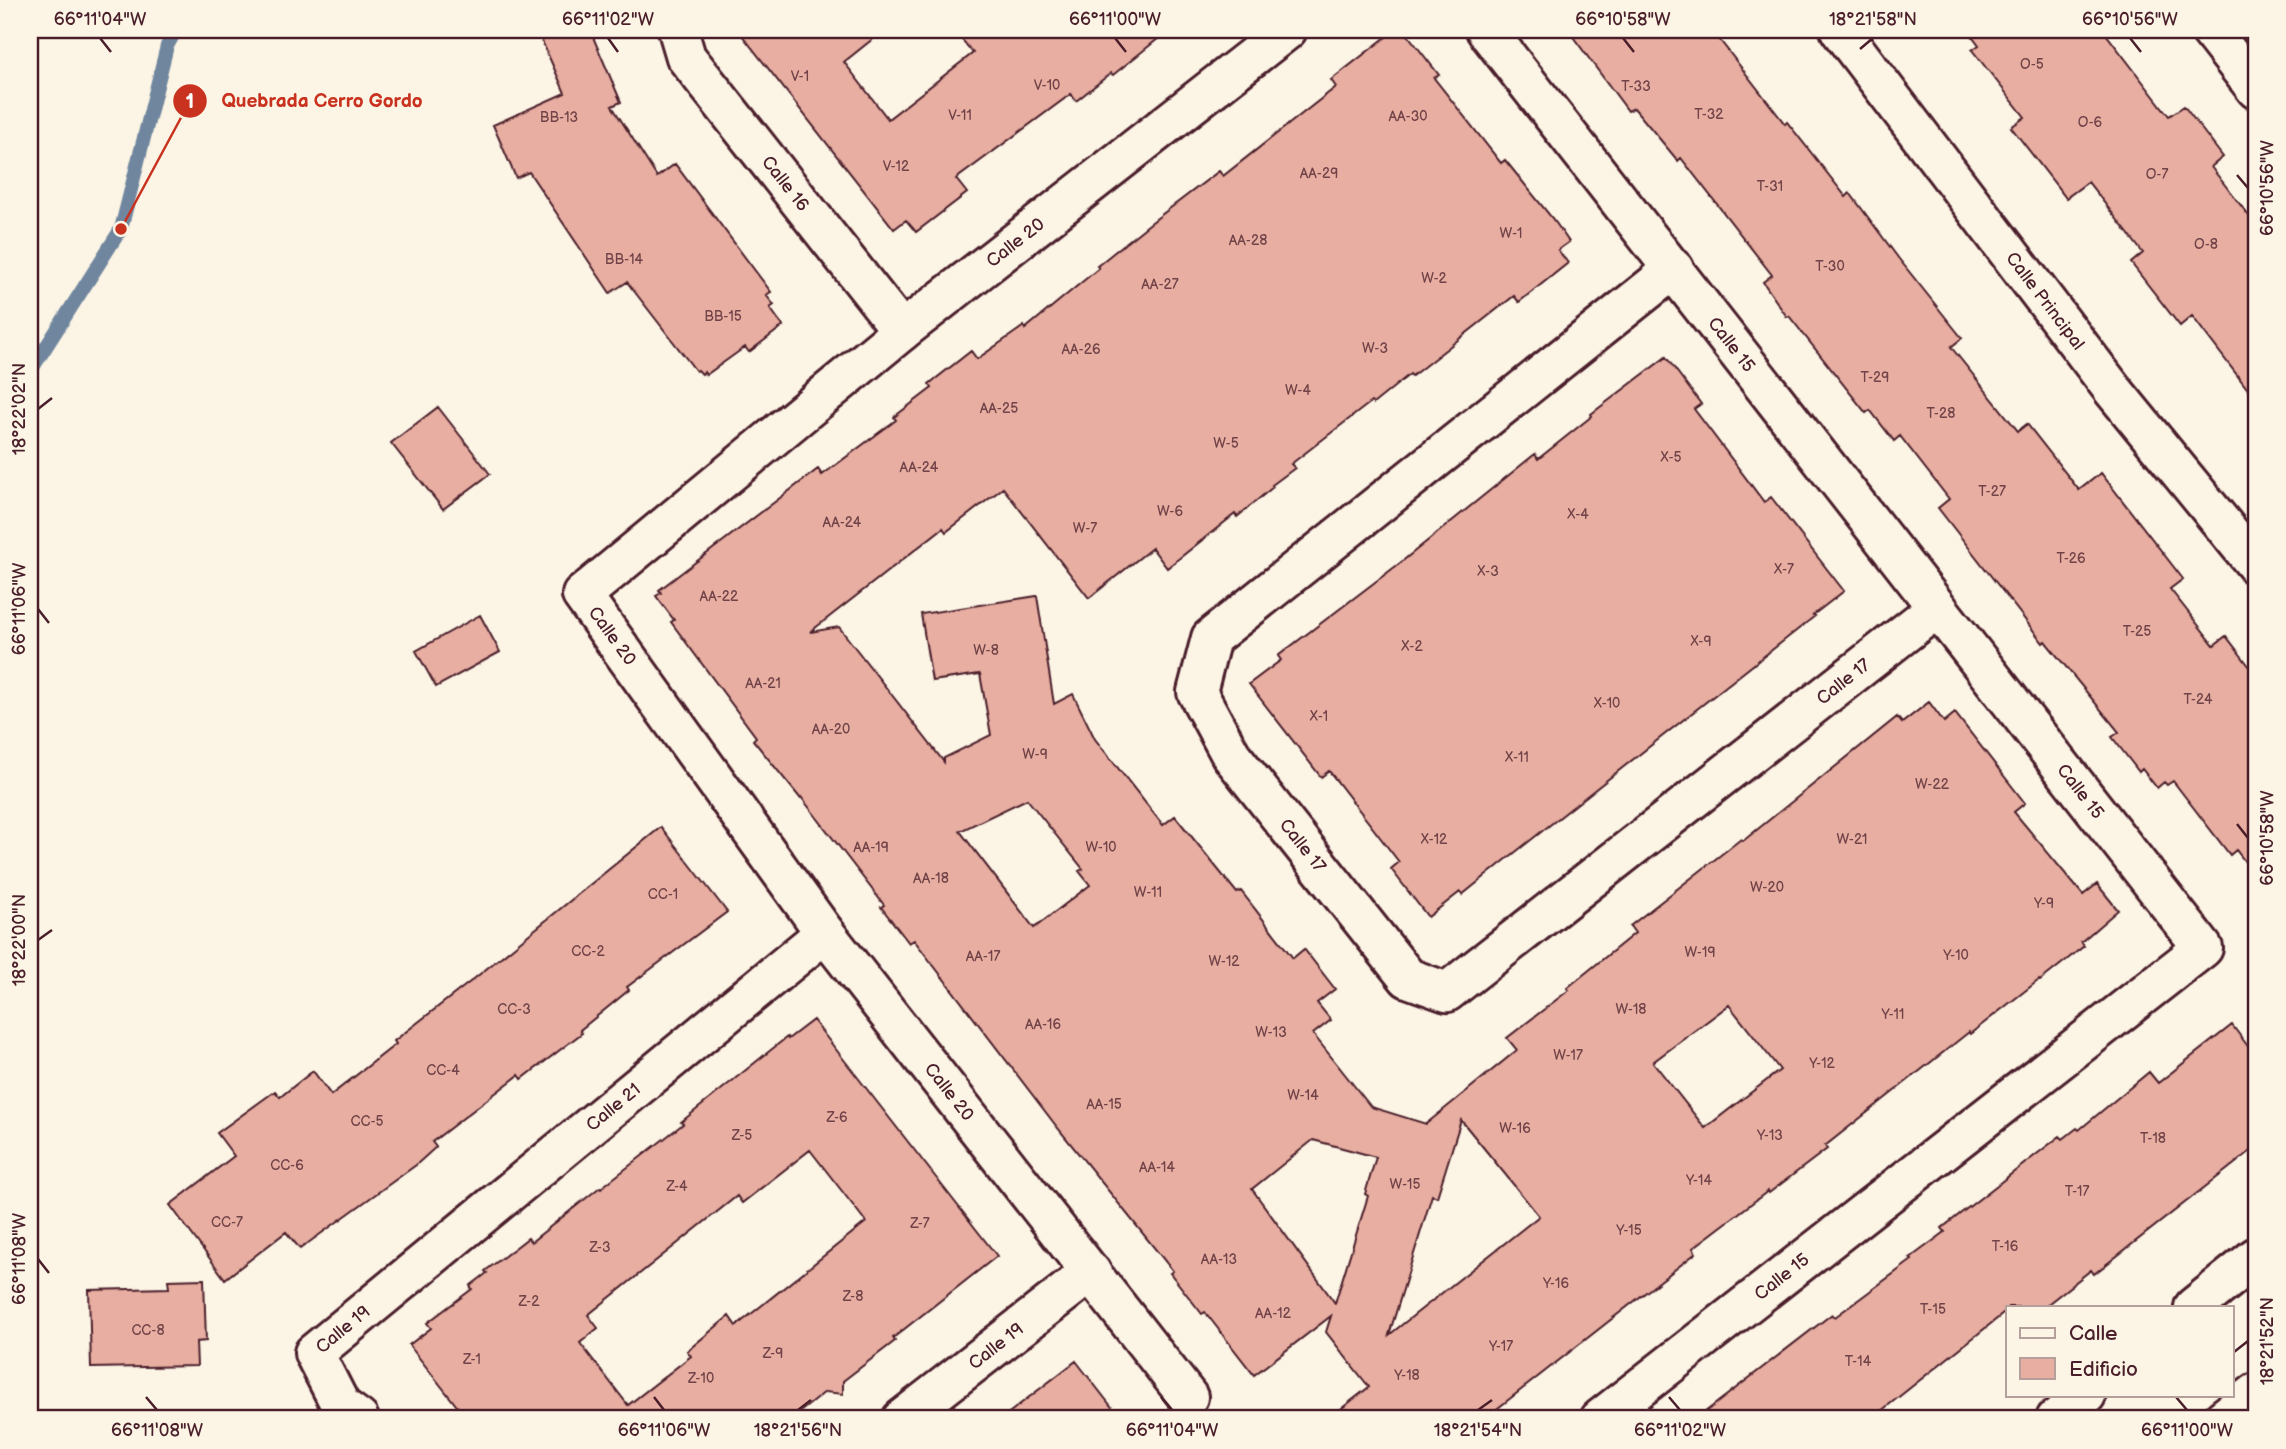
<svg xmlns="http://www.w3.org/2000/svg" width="2286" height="1449" viewBox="0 0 2286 1449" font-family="'Balsamiq Sans',sans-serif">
  <rect width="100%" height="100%" fill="#fcf5e5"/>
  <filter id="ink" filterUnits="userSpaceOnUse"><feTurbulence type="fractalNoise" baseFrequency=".0143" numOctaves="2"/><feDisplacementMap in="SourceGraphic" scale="14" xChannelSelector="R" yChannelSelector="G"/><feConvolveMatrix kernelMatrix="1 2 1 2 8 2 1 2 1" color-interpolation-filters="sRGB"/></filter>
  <g filter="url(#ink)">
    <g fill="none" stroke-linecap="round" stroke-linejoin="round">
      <path stroke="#70869e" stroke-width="14" d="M30,372L121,229L167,46L176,30"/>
    </g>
    <path fill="#e7aea1" stroke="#4a1f2b" stroke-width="2" fill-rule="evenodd" d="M537,30H590L621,102L612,106L657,177L675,164L771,292L766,295L774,305L770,308L783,326L749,352L745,347L706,375L704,372L702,374L698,370L696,371L627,282L610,293L529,172L516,178L493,125L565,93Z
      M738,30H884L844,62L888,119L973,53L954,30H1169L1113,75L1111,73L1076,101L1071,94L956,179L967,193L916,232L906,220L894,229Z
      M1395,30H1404L1439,75L1434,78L1501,163L1505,160L1556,223L1569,242L1558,250L1568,263L1519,302L1514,296L1412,376L1410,374L1373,404L1371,402L1291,464L1295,468L1272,485L1273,487L1237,517L1235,514L1167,568L1152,548L1089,598L1003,488L946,532L943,528L810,632L839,627L944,762V758L991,735L980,674L932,681L921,614L1037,596L1054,704L1073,694L1095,739L1163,825L1175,816L1237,893L1241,891L1293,958L1304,949L1335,989L1317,1003L1331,1020L1313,1034L1371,1107L1426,1124L1517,1050L1507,1038L1569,990L1567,988L1635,933L1630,926L1741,839L1743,841L1897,717L1902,723L1929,702L1944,722L1955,713L2025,803L2014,812L2083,895L2097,884L2118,910L2081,942L2084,946L2040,981L2039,980L1970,1034L1969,1032L1825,1146L1827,1149L1769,1193L1768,1191L1693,1248L1696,1253L1484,1419H1328L1369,1387L1326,1332L1331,1316L1254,1375L1205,1312L1202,1314L1170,1273L1173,1271L1057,1127L914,940L909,943L881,907L884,905L801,797L800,798L753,740L756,737L671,622L674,620L656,596L661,593L659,590L818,469L822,475L896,420L894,417L932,388L929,384L971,351L977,359L1024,326L1025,329L1099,268L1097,266L1148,225L1219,171L1223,176L1336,87L1331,80ZM1027,799L1083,869L1079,871L1090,885L1034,928L960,831ZM1729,1005L1780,1070L1705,1128L1653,1062ZM1461,1120L1539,1216L1389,1335L1432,1195L1437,1197ZM1313,1140L1376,1157L1365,1194L1368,1196L1335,1303L1252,1189Z
      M1568,30H1712L1785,124L1787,122L1846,197L1850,193L1899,259L1962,338L1951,347L2018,431L2027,424L2079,490L2101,473L2183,579L2170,589L2214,645L2226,636L2256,675V876L2236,850L2230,855L2173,781L2167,785L2164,782L2157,788L2142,769L2139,772L2112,737L2119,732L2045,641L2043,643L1938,508L1949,499L1900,436L1894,441L1870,410L1866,413L1789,316L1787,317L1763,282L1772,275L1681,158L1678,161L1634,108L1628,111Z
      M1968,30H2103L2169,116L2184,106L2223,157L2211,167L2256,225V400L2192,316L2180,326L2131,263L2143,253L2088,182L2066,198L2011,127L2025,117L1972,50L1979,45Z
      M1666,357L1701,404L1694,409L1764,502L1771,497L1844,591L1813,615L1815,616L1503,862L1462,895L1460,892L1428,917L1391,869L1399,862L1329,771L1321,777L1249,684L1281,660L1278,656L1400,563L1535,454L1538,459L1592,416L1591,414Z
      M438,407L490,474L443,509L391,443Z
      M480,615L500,652L436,687L416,651Z
      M661,827L727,912L627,987L629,990L580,1030L582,1033L522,1079L519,1075L432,1142L436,1147L416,1165L319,1235L300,1249L286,1232L225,1279L170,1205L234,1156L217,1133L275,1091L280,1097L313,1071L331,1095L396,1044L394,1041L475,978Z
      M813,1020L997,1256L893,1338L895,1341L843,1381V1394L825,1392L791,1419H467L409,1345L431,1328L427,1323L472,1289L470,1286L487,1273L485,1271L528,1238L531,1242L600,1187L601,1188L683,1124L681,1122L787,1037L788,1039ZM810,1150L866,1222L736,1326L729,1316L687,1351L691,1356L628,1405L580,1343L598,1328L588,1315L737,1196L742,1203Z
      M2232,1025L2256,1057V1147L2094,1274L2091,1270L2044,1307H2008V1310L1871,1419H1696L1832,1314L1835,1317L1912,1260L1910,1258L1945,1232L1942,1228L2060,1136L2063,1139L2077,1128L2079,1130L2149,1072L2158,1083Z
      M204,1279L206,1341L196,1342L197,1366L91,1368L89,1290L169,1288L168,1280Z
      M1076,1361L1121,1419H1001Z"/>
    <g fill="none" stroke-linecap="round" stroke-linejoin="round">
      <g stroke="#4a1f2b" stroke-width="44">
        <g id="minor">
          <path id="s1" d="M678,30L686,57L902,331"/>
          <path id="s2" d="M1486,30L2203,948L1600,1419"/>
          <path id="s3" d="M1840,30L2113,390L2256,565"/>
          <path d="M2210,30L2256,89"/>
          <path id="s4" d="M1674,269L1211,638L1197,692L1231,755L1408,978L1447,992L1937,608"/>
          <path id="s5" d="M1188,1397L825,933L582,595L902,331L1287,30"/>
          <path id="s6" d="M359,1419L341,1406L314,1353L825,933"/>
          <path id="s7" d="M902,1419L1091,1272"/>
        </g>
      </g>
      <g stroke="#4a1f2b" stroke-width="44">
        <path id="highway" d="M2194,1307L2256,1257
          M2056,1419L2086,1395
          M2223,1419L2256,1393"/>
      </g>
      <use href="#minor" stroke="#fcf5e5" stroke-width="38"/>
      <use href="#highway" stroke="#fcf5e5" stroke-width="38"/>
    </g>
  </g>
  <path fill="none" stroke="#4a1f2b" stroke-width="2.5" d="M100,38L111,52M608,38L618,52M1115,38L1126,52M1623,38L1634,52M2130,38L2141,52M1860,49L1873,38M2237,175L2248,188M38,409L52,398M38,609L49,623M2237,824L2248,838M38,940L52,930M38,1259L49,1273M2234,1352L2248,1341M146,1397L157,1410M654,1397L664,1410M1161,1397L1172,1410M1669,1397L1680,1410M2176,1397L2187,1410M798,1410L811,1400M1478,1410L1492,1400"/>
  <g text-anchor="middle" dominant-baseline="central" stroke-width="5" stroke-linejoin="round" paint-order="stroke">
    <g font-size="14" fill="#714348">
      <text x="2032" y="64">O-5</text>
      <text x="800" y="76">V-1</text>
      <text x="1047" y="85">V-10</text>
      <text x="1636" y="86">T-33</text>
      <text x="1709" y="114">T-32</text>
      <text x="960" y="115">V-11</text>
      <text x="1408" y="116">AA-30</text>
      <text x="559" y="117">BB-13</text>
      <text x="2090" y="122">O-6</text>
      <text x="896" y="166">V-12</text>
      <text x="1319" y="173">AA-29</text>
      <text x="2157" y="174">O-7</text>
      <text x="1770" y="186">T-31</text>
      <text x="1511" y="233">W-1</text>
      <text x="1248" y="240">AA-28</text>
      <text x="2206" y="244">O-8</text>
      <text x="624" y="259">BB-14</text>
      <text x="1830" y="266">T-30</text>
      <text x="1434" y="278">W-2</text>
      <text x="1160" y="284">AA-27</text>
      <text x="723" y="316">BB-15</text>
      <text x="1375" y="348">W-3</text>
      <text x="1081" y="349">AA-26</text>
      <text x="1875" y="377">T-29</text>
      <text x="1298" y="390">W-4</text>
      <text x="999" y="408">AA-25</text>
      <text x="1941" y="413">T-28</text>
      <text x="1226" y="443">W-5</text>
      <text x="1671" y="457">X-5</text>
      <text x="919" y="467">AA-24</text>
      <text x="1992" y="491">T-27</text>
      <text x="1170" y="511">W-6</text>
      <text x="1578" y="514">X-4</text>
      <text x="842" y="522">AA-24</text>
      <text x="1085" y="528">W-7</text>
      <text x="2071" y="558">T-26</text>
      <text x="1784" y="569">X-7</text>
      <text x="1488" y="571">X-3</text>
      <text x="719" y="596">AA-22</text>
      <text x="2137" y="631">T-25</text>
      <text x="1701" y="641">X-9</text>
      <text x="1412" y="646">X-2</text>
      <text x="986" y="650">W-8</text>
      <text x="763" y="683">AA-21</text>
      <text x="2198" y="699">T-24</text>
      <text x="1607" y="703">X-10</text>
      <text x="1319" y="716">X-1</text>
      <text x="831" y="729">AA-20</text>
      <text x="1035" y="754">W-9</text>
      <text x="1517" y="757">X-11</text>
      <text x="1932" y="784">W-22</text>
      <text x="1434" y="839">X-12</text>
      <text x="1852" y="839">W-21</text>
      <text x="871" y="847">AA-19</text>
      <text x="1101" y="847">W-10</text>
      <text x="931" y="878">AA-18</text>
      <text x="1767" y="887">W-20</text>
      <text x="1148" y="892">W-11</text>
      <text x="663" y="894">CC-1</text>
      <text x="2044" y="903">Y-9</text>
      <text x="588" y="951">CC-2</text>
      <text x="1700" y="952">W-19</text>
      <text x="1956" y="955">Y-10</text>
      <text x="983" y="956">AA-17</text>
      <text x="1224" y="961">W-12</text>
      <text x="514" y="1009">CC-3</text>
      <text x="1631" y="1009">W-18</text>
      <text x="1893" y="1014">Y-11</text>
      <text x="1043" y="1024">AA-16</text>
      <text x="1271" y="1032">W-13</text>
      <text x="1568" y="1055">W-17</text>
      <text x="1822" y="1063">Y-12</text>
      <text x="443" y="1070">CC-4</text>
      <text x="1303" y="1095">W-14</text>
      <text x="1104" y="1104">AA-15</text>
      <text x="837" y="1117">Z-6</text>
      <text x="367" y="1121">CC-5</text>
      <text x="1515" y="1128">W-16</text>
      <text x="742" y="1135">Z-5</text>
      <text x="1770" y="1135">Y-13</text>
      <text x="2153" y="1138">T-18</text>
      <text x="287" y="1165">CC-6</text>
      <text x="1157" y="1167">AA-14</text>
      <text x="1699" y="1180">Y-14</text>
      <text x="1405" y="1184">W-15</text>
      <text x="677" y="1186">Z-4</text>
      <text x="2077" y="1191">T-17</text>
      <text x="227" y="1222">CC-7</text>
      <text x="920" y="1223">Z-7</text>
      <text x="1629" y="1230">Y-15</text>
      <text x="2005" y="1246">T-16</text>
      <text x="600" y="1247">Z-3</text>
      <text x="1219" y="1259">AA-13</text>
      <text x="1556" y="1283">Y-16</text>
      <text x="853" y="1296">Z-8</text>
      <text x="529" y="1301">Z-2</text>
      <text x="1933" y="1309">T-15</text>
      <text x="1273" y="1313">AA-12</text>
      <text x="148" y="1330">CC-8</text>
      <text x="1501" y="1346">Y-17</text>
      <text x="773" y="1353">Z-9</text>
      <text x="472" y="1359">Z-1</text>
      <text x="1858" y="1361">T-14</text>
      <text x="1407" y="1375">Y-18</text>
      <text x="701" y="1378">Z-10</text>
    </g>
    <g font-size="18" fill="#4a1f2b" stroke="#fcf5e5">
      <text stroke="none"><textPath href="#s1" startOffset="189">Calle 16</textPath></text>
      <text stroke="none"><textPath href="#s5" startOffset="1564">Calle 20</textPath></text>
      <text stroke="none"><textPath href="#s3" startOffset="340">Calle Principal</textPath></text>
      <text stroke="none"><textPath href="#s2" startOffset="399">Calle 15</textPath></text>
      <text transform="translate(612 636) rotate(54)">Calle 20</text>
      <text stroke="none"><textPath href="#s4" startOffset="1549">Calle 17</textPath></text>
      <text stroke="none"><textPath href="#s2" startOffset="966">Calle 15</textPath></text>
      <text stroke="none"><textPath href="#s4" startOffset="835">Calle 17</textPath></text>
      <text transform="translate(949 1092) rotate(52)">Calle 20</text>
      <text stroke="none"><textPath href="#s6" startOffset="469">Calle 21</textPath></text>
      <text transform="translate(1782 1277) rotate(-38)">Calle 15</text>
      <text stroke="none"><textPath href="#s6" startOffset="119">Calle 19</textPath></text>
      <text stroke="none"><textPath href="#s7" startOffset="119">Calle 19</textPath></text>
    </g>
  </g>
  <path fill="none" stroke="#c8321e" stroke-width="2.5" d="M121 229L190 101"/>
  <g fill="#c8321e" stroke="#fcf5e5" stroke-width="2.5">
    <circle cx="121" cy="229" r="7"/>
    <circle cx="190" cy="101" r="18"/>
  </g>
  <g font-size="21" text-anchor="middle" font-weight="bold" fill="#fff">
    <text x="190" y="108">1</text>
  </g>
  <g font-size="19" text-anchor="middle" font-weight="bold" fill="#c8321e" stroke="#fcf5e5" stroke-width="5" stroke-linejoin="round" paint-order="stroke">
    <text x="322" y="107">Quebrada Cerro Gordo</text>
  </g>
  <rect width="2286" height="1449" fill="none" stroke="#fcf5e5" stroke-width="77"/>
  <rect x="2006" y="1306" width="228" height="91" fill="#fcf5e5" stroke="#b59f9b" stroke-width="2"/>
  <rect x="2020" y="1328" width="35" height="10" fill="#fcf5e5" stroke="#b59f9b" stroke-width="2"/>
  <text x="2069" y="1340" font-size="21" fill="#4a1f2b">Calle</text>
  <rect x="2020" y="1358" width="35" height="21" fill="#e7aea1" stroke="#b59f9b" stroke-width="2"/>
  <text x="2069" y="1376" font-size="21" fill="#4a1f2b">Edificio</text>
  <rect x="38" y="38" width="2210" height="1372" fill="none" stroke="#4a1f2b" stroke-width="2.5"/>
  <g font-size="18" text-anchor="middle" fill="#4a1f2b">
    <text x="100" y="25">66°11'04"W</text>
    <text x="608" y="25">66°11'02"W</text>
    <text x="1115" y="25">66°11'00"W</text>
    <text x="1623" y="25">66°10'58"W</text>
    <text x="1873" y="25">18°21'58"N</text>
    <text x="2130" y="25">66°10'56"W</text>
    <text transform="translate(2267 188) rotate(-90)" y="6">66°10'56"W</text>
    <text transform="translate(19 409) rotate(-90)" y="6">18°22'02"N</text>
    <text transform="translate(19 609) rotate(-90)" y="6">66°11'06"W</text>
    <text transform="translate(2267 838) rotate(-90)" y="6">66°10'58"W</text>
    <text transform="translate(19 940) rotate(-90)" y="6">18°22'00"N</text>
    <text transform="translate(19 1259) rotate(-90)" y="6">66°11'08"W</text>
    <text transform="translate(2267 1341) rotate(-90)" y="6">18°21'52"N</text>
    <text x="157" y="1436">66°11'08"W</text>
    <text x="664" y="1436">66°11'06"W</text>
    <text x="798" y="1436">18°21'56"N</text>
    <text x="1172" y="1436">66°11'04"W</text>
    <text x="1478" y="1436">18°21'54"N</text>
    <text x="1680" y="1436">66°11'02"W</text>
    <text x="2187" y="1436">66°11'00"W</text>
  </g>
</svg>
